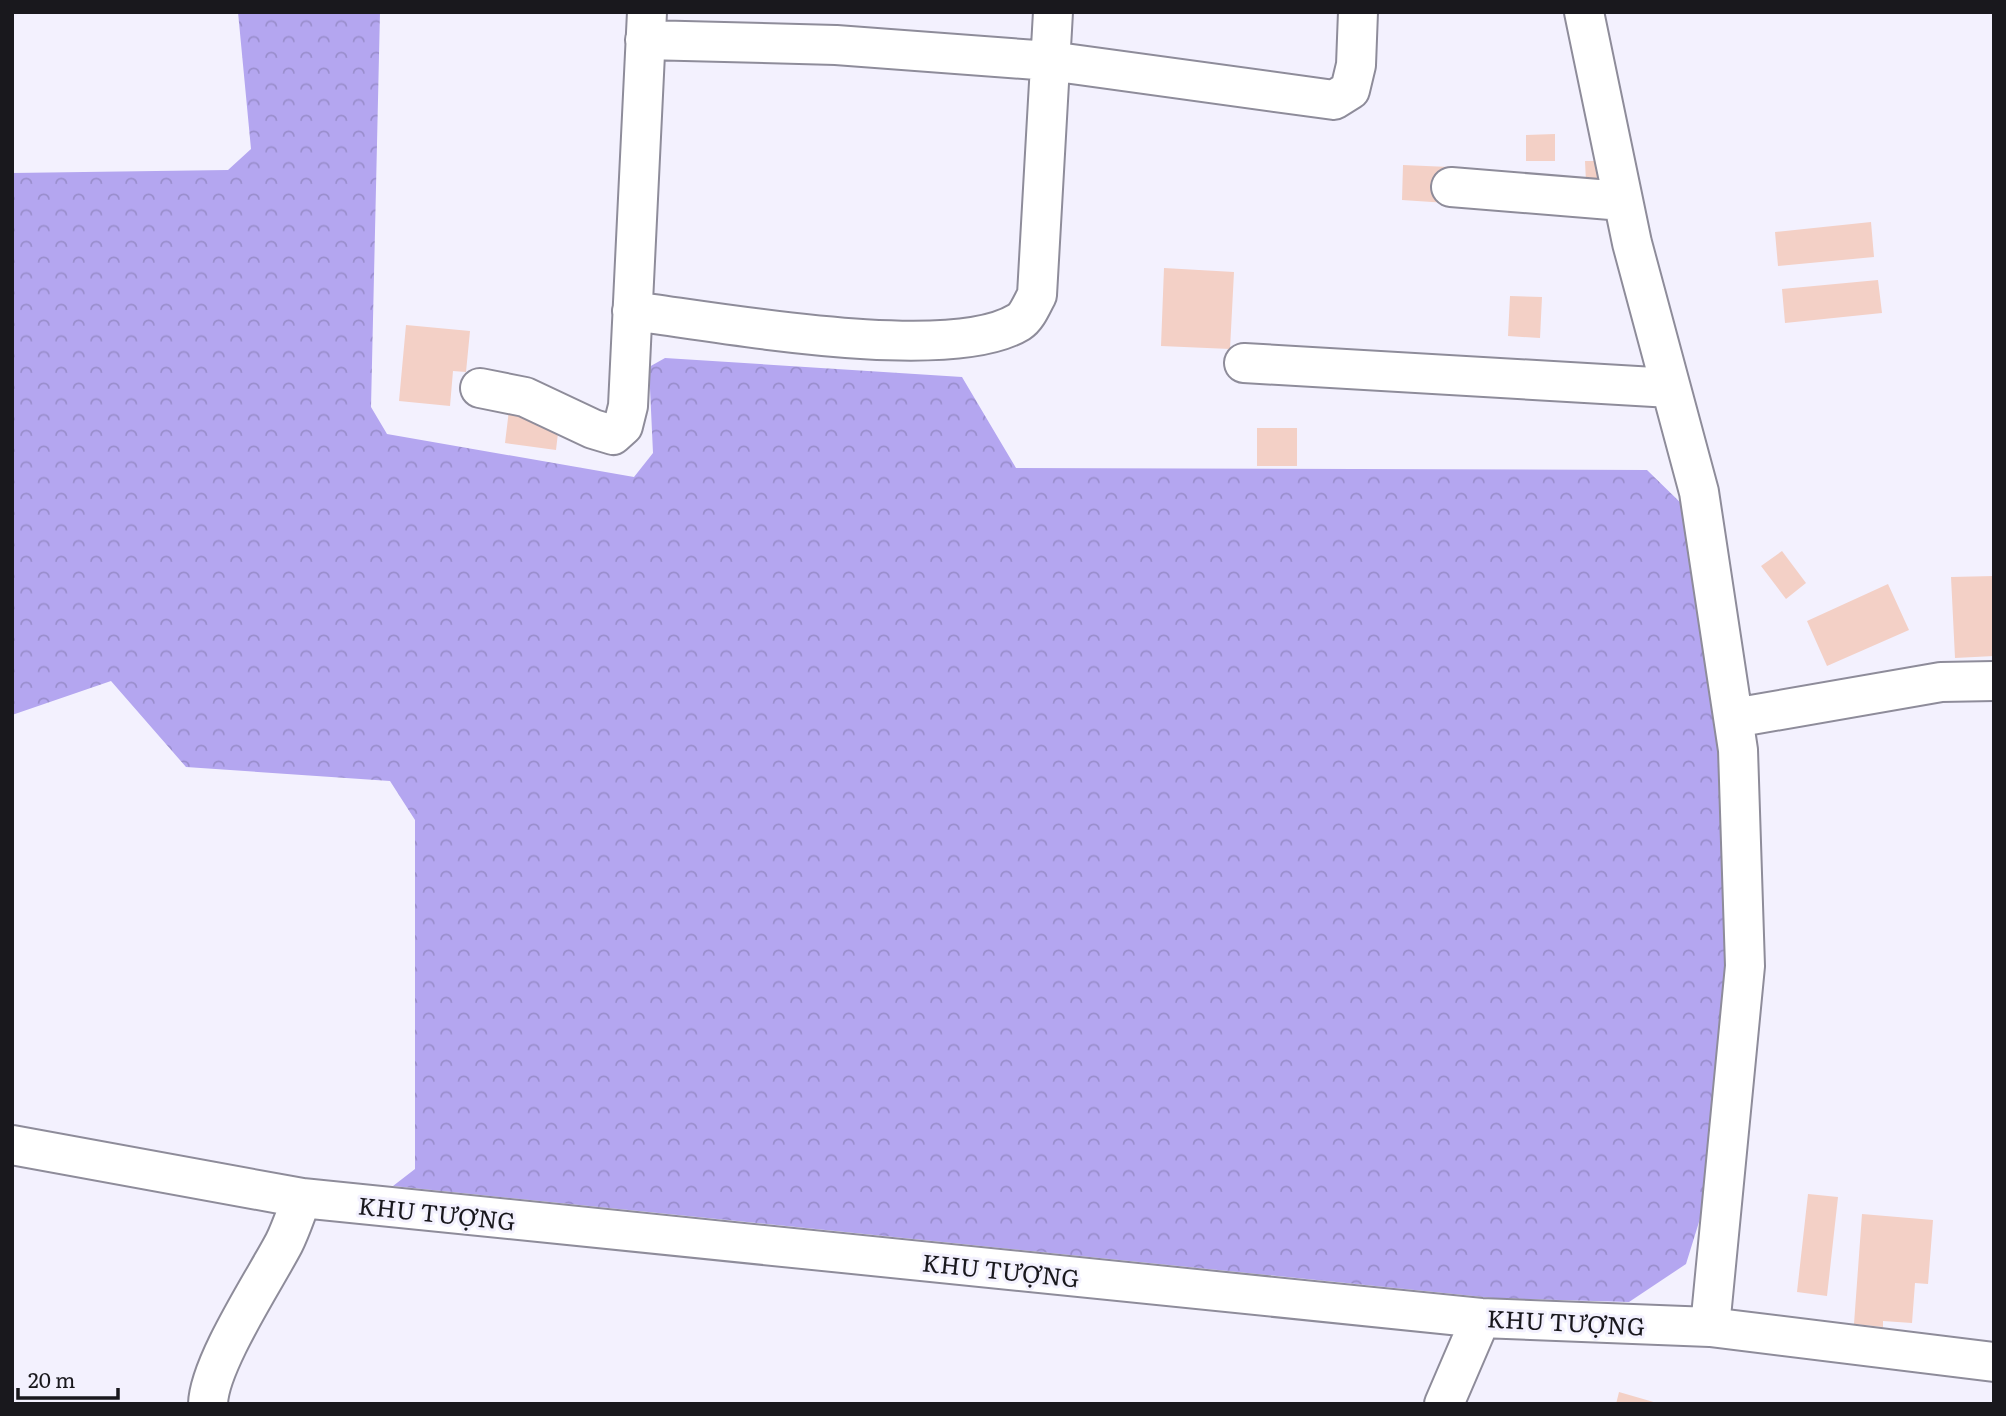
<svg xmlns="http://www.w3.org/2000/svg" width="2006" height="1416" viewBox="0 0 2006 1416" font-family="Literata,serif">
  <defs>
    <pattern id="forest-crowns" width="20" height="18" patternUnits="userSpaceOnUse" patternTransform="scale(1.75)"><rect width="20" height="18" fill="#b4a6f0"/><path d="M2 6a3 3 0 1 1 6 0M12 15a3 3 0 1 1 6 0" fill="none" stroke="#9a8ecd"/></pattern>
  </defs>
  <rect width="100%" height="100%" fill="#f3f1fe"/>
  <path fill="url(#forest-crowns)" d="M238,12H380L371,407L387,434L634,477L653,453L649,367L665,358L962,377L1016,468L1647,470L1687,509L1720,716L1730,959L1716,1167L1686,1264L1629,1302L1493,1298L393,1186L415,1169V820L390,781L186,767L111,681L12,715V173L228,170L251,149Z"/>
  <path fill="#f3d0c6" d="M1555,134V161H1526V135Z
    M1585,161H1611V181L1586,182Z
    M1403,165L1449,167L1447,203L1402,200Z
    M1871,222L1874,257L1778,266L1775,232Z
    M1164,268L1234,272L1230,349L1161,346Z
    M1878,280L1882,313L1785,323L1782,289Z
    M1510,296L1542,297L1540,338L1508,336Z
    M406,325L470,331L466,372L453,371L450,406L399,401Z
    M509,410L560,416L556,450L505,443Z
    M1257,428H1297V466H1257Z
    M1782,551L1806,583L1786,599L1761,566Z
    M1994,576V656L1955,658L1951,577Z
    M1888,584L1909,630L1827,666L1807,621Z
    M1808,1194L1838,1197L1827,1296L1797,1292Z
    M1862,1214L1933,1220L1928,1284L1915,1283L1912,1323L1883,1321V1327L1854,1324Z
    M1619,1392L1657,1403V1404H1616Z"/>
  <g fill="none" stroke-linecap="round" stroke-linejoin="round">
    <g stroke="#8e8c9a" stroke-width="42">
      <path id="minor" d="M1584,12L1632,243L1699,492L1738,750L1745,966L1710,1327
        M645,40L836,45L1050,61L1334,100L1350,90L1356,65L1358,12
        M1451,187L1623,201
        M632,311C718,322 949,365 1019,322C1027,317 1032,304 1037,295L1053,12
        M1244,363L1671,388
        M480,388L525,397L593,429L613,435L623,426L628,406L647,12
        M1734,718L1941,682L1994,681
        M12,1145L302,1198L1481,1318L1710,1327L1994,1362
        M208,1404C209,1364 264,1281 284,1243C291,1229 296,1213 302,1198
        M1444,1404L1481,1318"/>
    </g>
    <use href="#minor" stroke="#fff" stroke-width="38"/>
  </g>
  <g text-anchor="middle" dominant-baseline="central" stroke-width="6" stroke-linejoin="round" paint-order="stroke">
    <g font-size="24" fill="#19181d" stroke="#f3f1fe">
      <text transform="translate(437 1212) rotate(6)">KHU TƯỢNG</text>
      <text transform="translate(1001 1269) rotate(6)">KHU TƯỢNG</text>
      <text transform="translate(1566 1321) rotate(3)">KHU TƯỢNG</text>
    </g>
  </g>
  <rect width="2006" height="1416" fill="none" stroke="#19181d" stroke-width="28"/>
  <path d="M18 1388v10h100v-10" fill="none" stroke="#19181d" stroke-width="3.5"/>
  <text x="28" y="1388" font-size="21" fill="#19181d" stroke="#f3f1fe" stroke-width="5" paint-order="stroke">20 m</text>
</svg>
